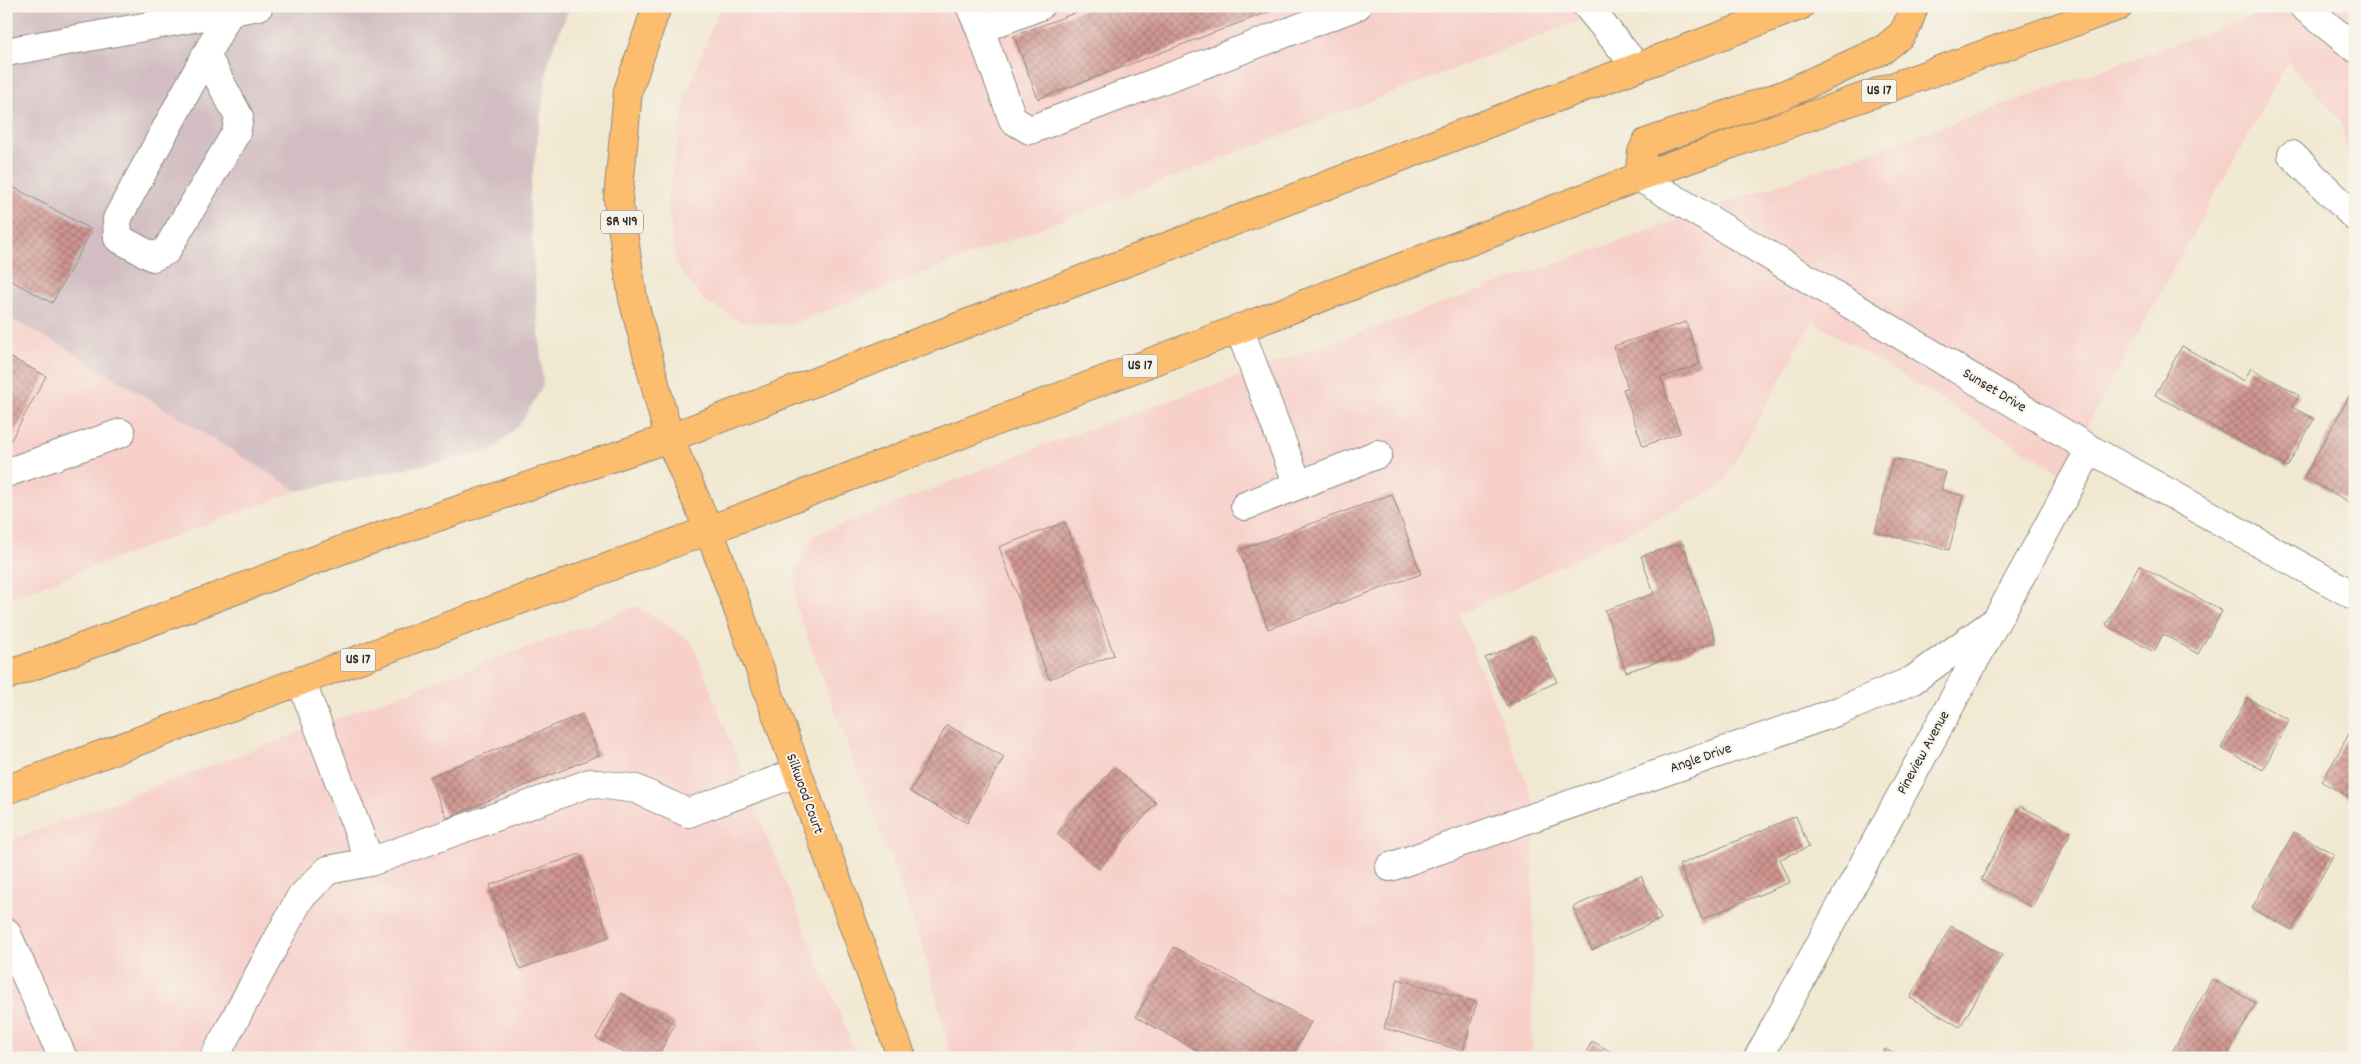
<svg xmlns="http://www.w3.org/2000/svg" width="2361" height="1064" viewBox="0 0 2361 1064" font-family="Dekko,sans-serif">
  <defs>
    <pattern id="building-cross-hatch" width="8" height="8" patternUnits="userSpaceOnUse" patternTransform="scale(1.25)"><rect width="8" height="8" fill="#d09590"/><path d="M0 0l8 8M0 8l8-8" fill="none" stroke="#a97a76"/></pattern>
  </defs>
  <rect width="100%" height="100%" fill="#f7f3e8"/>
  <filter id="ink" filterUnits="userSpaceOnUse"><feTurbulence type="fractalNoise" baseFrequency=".02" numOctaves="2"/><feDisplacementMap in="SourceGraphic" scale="10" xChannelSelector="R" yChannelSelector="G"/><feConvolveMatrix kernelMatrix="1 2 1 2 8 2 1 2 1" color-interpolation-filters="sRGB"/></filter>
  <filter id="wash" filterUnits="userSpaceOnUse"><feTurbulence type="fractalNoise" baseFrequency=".0096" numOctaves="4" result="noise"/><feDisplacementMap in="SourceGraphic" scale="20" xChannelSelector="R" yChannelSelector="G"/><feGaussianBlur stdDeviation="1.12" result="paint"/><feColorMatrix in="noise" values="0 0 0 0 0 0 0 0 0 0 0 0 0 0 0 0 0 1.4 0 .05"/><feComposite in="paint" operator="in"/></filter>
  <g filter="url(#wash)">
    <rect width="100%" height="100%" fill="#f1e8d1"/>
    <path fill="#f7d0ca" d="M720,6H1618L789,325L741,322L703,300L676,264L667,202L686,95Z
      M2282,6H2355V190L2341,121L2288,62L2061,473L1813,321L1720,488L1459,615L1534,802L1532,1058H952L923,947L795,604V572L813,536L1044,445Z
      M6,317L64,347L298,491L6,599Z
      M637,606L692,642L777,862L858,1058H6V842Z"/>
    <path fill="#d2bec2" d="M6,6H570L549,58L529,199L543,386L521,423L493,450L298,491L64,347L6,317Z"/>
    <g id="blocks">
      <path fill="url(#building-cross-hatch)" d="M1093,6H1284L1038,99L1014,36Z
        M6,183L92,230L52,303L6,278Z
        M1686,322L1700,364L1661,378L1680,433L1643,446L1623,389L1628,388L1614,346Z
        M2182,346L2244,381L2251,368L2299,395L2292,407L2314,419L2287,467L2155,395Z
        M6,355L46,376L6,449Z
        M2355,386V505L2304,477Z
        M1893,458L1946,472L1941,490L1963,496L1949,550L1875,532Z
        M1392,494L1421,574L1268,629L1239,550Z
        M1065,522L1114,655L1049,679L999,547Z
        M1683,543L1716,642L1626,672L1605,610L1654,594L1641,556Z
        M2139,565L2222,611L2198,654L2163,634L2154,652L2106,625Z
        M1535,636L1557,682L1506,705L1485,658Z
        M2247,698L2289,720L2263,770L2221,748Z
        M582,714L599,755L447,818L429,777Z
        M947,725L1004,757L967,823L910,792Z
        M2350,732L2355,734V800L2322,782Z
        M1114,767L1156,803L1099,869L1057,834Z
        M2020,806L2071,832L2032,907L1981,880Z
        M1796,816L1809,847L1780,859L1790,882L1702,919L1679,865Z
        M2294,832L2334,854L2292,930L2252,908Z
        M580,854L609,937L520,969L490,885Z
        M1641,876L1661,919L1592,950L1573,907Z
        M1951,926L2002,955L1960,1027L1910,998Z
        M1174,947L1311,1022L1291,1058H1211L1136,1017Z
        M1398,979L1477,1002L1463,1051L1384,1028Z
        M2212,979L2256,1003L2226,1058H2173L2170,1056Z
        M621,993L675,1024L657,1058H633L596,1038Z
        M1592,1041L1622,1058H1583Z
        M1885,1049L1902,1058H1880Z"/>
    </g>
  </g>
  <g filter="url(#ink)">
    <use href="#blocks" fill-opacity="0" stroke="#8e8a7e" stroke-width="1"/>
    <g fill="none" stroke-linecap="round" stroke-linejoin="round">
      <g stroke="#8e8a7e" stroke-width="30">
        <path id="minor" d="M970,6L980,29L1040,6
          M1587,6L1637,67
          M2303,6L2355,48
          M980,29L1013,120L1030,130L1357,6
          M6,52L259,6
          M206,55L239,117L236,133L166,251L153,257L118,238L117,219L230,11
          M2292,155L2355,217
          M1639,177L2090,449L2355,596
          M1239,328L1298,485
          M6,473L121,433
          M1245,506L1378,454
          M301,681L370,862
          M1390,867L1839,711L1913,680L1991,624
          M6,932L63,1058
          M214,1058L300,898L328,870L370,862L590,783L636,789L688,813L796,773
          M1758,1058L2090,449"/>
      </g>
      <g stroke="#8e8a7e" stroke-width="30">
        <path id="major" d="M657,6L628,91L618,199L633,299L669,438L709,530L902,1058
          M1639,177L1642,152L1646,143L1786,94L1884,49L1901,35L1907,26L1914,6
          M6,676L347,548L669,438L1505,117L1800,6
          M6,790L709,530L1639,177L2119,6"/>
      </g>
      <use href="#minor" stroke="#fff" stroke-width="28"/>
      <use href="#major" stroke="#fcbd6e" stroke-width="28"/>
    </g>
  </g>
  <g text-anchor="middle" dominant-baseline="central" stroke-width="4" stroke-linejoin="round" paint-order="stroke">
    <g fill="#f7f3e8" stroke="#686764" stroke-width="1">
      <rect x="1861.5" y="79.5" width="35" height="23" rx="4"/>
      <rect x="601" y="210.5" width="42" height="23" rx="4"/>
      <rect x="1122.5" y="354.5" width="35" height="23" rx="4"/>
      <rect x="340.5" y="648.5" width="35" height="23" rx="4"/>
    </g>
    <g font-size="14" font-weight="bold" fill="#2b2b2b">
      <text x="1879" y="91">US 17</text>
      <text x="622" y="222">SR 419</text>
      <text x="1140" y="366">US 17</text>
      <text x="358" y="660">US 17</text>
    </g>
    <g font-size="15" fill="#2b2b2b" stroke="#f7f3e8">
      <text transform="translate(1994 391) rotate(31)">Sunset Drive</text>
      <text transform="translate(1924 753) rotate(-61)">Pineview Avenue</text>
      <text transform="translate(1701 759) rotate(-19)">Angle Drive</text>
      <text transform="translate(804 794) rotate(70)">Silkwood Court</text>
    </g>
  </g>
  <rect width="2361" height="1064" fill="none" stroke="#f7f3e8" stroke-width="25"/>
</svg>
